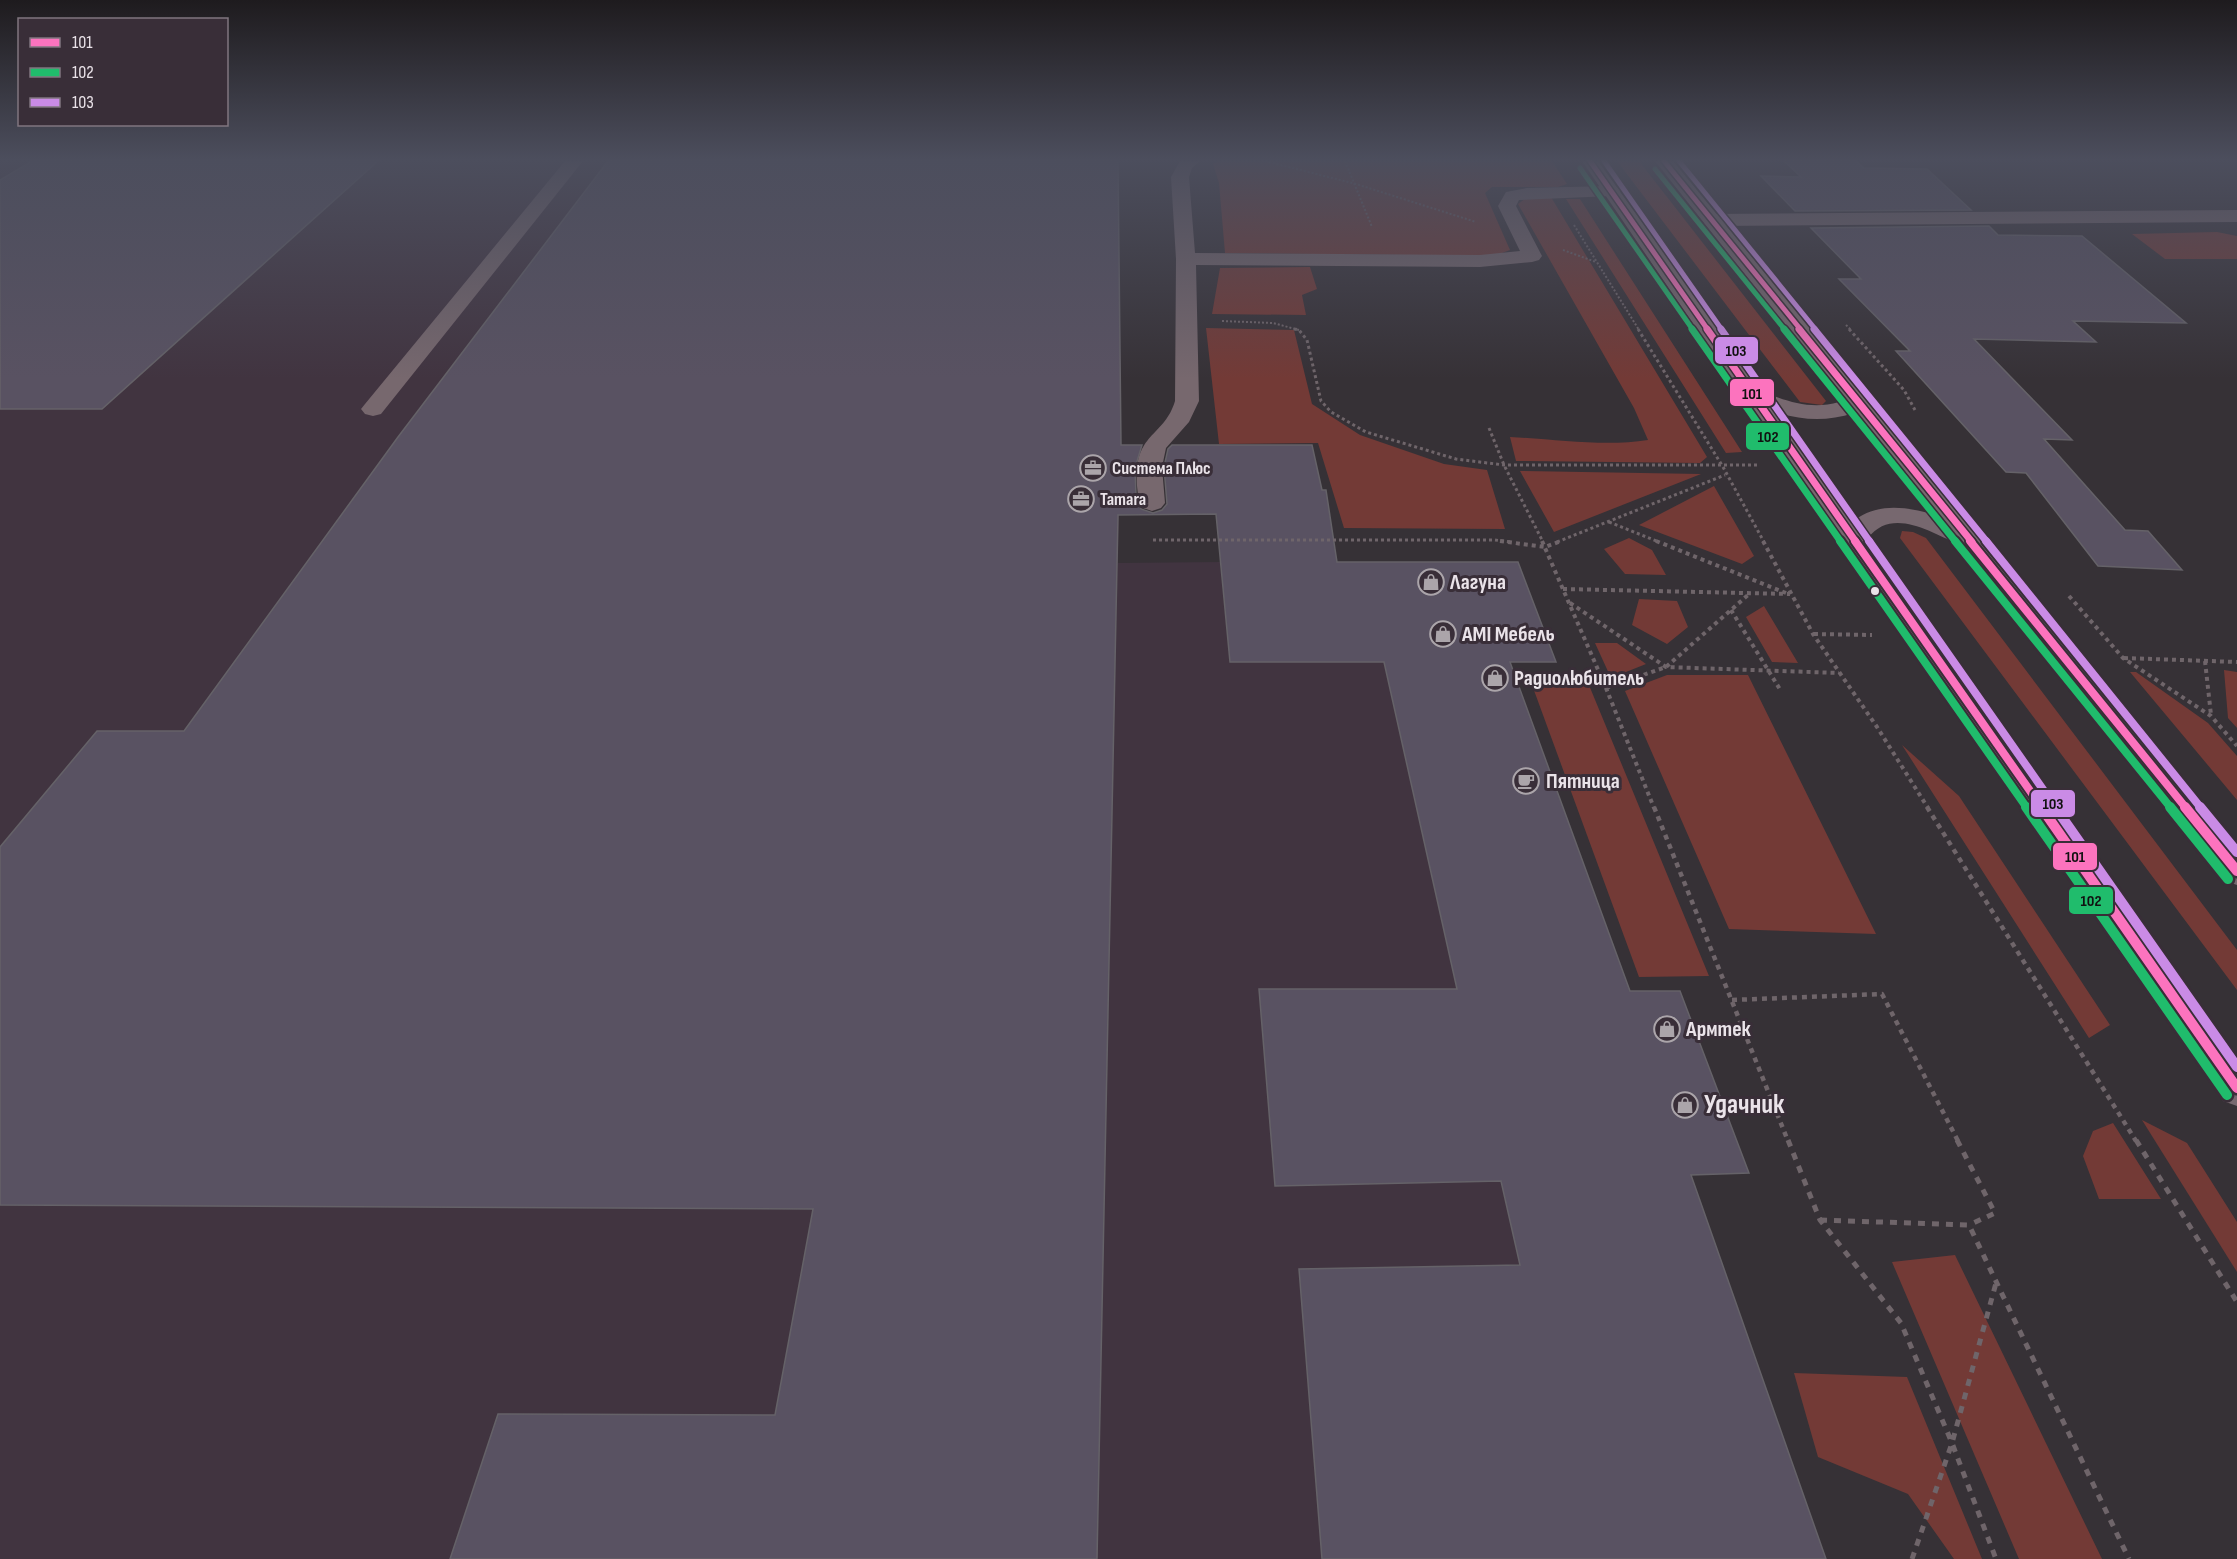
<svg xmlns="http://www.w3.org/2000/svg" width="2237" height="1559" viewBox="0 0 2237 1559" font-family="'Sofia Sans Condensed',sans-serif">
  <rect width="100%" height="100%" fill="#363136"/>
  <path fill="#413440" d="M0,161H1118L1121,435L1118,563L1220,562L1230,662H1384L1457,989H1259L1275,1186L1501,1181L1590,1559H0Z"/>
  <path fill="#733a36" d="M1218,161H1552L1567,184L1558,187H1492L1485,193L1510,250L1494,256L1225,253L1219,183L1213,164Z
    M1617,161H1639L1826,401L1822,405L1800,402Z
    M1551,197L1707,457L1700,463L1516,461L1510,437C1555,439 1604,447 1648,440L1634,408L1518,204L1526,198Z
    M1566,199H1580L1742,452L1726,453Z
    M2217,232L2237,236V259H2165L2132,234Z
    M1310,267L1317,289L1302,295L1306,315L1212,314L1220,268Z
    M1206,328L1294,330L1312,404L1360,435L1444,464L1487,470L1505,529L1344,528L1318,443L1219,444Z
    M1520,471L1701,474L1554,532Z
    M1714,486L1754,556L1742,564L1639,525Z
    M1902,531L1913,532L1926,538L2237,950V990L1900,538Z
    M1629,538L1652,550L1666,575L1625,574L1604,549Z
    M1639,599L1677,601L1688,627L1667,644L1632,625Z
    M1764,606L1798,663L1772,662L1746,617Z
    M1595,643H1617L1646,664L1611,678Z
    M2224,670L2237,672V728L2228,718Z
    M2130,672H2136L2208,723L2237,756V800Z
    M1584,673L1709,976L1639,977L1528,674Z
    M1667,675H1748L1876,934L1729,929L1625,691Z
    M1902,745L1959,796L2110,1025L2089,1038Z
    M2142,1120L2187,1143L2237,1222V1272Z
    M2113,1123L2161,1199H2099L2083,1156L2093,1131Z
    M1955,1255L2102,1559H2019L1892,1262Z
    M1794,1373L1907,1377L1982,1559H1954L1908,1494L1818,1457Z"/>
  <path fill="#595262" stroke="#656268" stroke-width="1.5" d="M32,161H378L102,409H0V180Z
    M608,161H1118L1121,445H1142L1135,468L1136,495L1141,509L1153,513L1162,510L1167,504L1164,467L1168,449L1172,445H1312L1322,490H1326L1337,562H1518L1556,662H1510L1630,991H1680L1749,1173L1691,1175L1826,1559H1322L1299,1269L1520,1265L1501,1181L1275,1186L1259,989H1457L1384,662H1230L1216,514L1118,515L1097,1559H450L498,1414L775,1415L813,1209L0,1205V847L97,731H184L398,437Z
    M1784,161H1856L1864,168L1927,169L1971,210L1795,211L1761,176L1801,177Z
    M1989,226L1998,235L2082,236L2186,323L2073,321L2096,342L1974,339L2072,440L2044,439L2125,530L2148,531L2182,570L2098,566L2026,473L2006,472L1896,351H1910L1839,279H1861L1811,228Z"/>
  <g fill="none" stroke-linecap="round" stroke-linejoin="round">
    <path stroke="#6f656a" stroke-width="2" stroke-dasharray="2 2" stroke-linecap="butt" d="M1265,161L1356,184L1476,222
      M1345,161L1372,227
      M1574,225L1639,330
      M1563,250L1596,262
      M1222,321L1273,323L1299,330
      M1846,325L1851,330"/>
    <path stroke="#6f656a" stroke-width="3" stroke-dasharray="3 3" stroke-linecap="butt" d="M1294,329L1299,330L1307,340L1321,401L1331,412L1366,432L1456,459L1504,465H1757
      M1638,329L1723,467L1764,542
      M1849,329L1904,390L1915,410
      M1489,428L1504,465L1543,542
      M1609,522L1659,542
      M1153,540H1495L1511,542
      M1557,542L1725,475"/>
    <path stroke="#6f656a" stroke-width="4" stroke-dasharray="4 4" stroke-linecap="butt" d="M1500,541L1545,547L1561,541
      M1542,541L1606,688L1654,808
      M1656,541L1786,593
      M1763,541L1813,634L1877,727L1928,808
      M1563,589L1790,594
      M2069,596L2123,658L2211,716L2237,746
      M1570,603L1666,667L1839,673
      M1731,610L1781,691
      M1814,634L1872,635
      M2124,658L2237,662
      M2205,661L2211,715
      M1606,688L1666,667L1748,595"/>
    <path stroke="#6f656a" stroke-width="4.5" stroke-dasharray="5 5" stroke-linecap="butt" d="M1654,807L1788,1141
      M1927,807L2136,1141
      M1732,1000L1882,994L1958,1141"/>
    <path stroke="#6f656a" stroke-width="5" stroke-dasharray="7 7" stroke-linecap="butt" d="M1788,1140L1820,1220L1901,1323L1952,1443L1996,1559
      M1957,1140L1995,1213L1969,1225
      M2136,1140L2237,1302
      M1820,1220L1969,1225L2129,1559
      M1912,1559L1952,1443L1996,1283"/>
    <path fill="#77686e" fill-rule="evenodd" d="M565,161H583L381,414L373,416L365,414L361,409L365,404Z
      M1180,161H1200L1192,168L1189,177L1195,253L1480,255L1520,251L1498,206L1506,192L1527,188L1611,186L1617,187L1620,191L1617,195L1611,196L1519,200L1516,206L1542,256L1539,260L1532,262L1480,267L1196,265L1199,401L1189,422L1166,448L1162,467L1165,503L1161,508L1152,511L1143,508C1138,501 1138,494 1137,486C1133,432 1164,438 1175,401L1176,259L1171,177Z
      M2237,210V222L1712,226L1705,224L1703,220L1705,216L1712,214Z"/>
    <path fill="#77686f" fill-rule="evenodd" d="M1582,161H1598L1764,392C1788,402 1812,410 1839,402L1842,397L1655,161H1673L2237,846V885L2225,881L1958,544C1930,532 1892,507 1868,538L2237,1055V1106L2223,1101ZM1779,413C1806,421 1828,421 1854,413L1935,515C1908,507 1879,502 1855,520Z"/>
    <g stroke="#392e38" stroke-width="8">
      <path id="bus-1-far3" d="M1590,161L1708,330
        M1664,161L1801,330"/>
    </g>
    <g stroke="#392e38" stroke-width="10">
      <path id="bus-1-far2" d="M1707,329L1856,542
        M1799,329L1972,542"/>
    </g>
    <g stroke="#392e38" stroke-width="12">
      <path id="bus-1-far1" d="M1855,541L2042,808
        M1970,541L2186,808"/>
    </g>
    <g stroke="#392e38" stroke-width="15">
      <path id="bus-1" d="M2041,807L2237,1088
        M2185,807L2237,871"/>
    </g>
    <g stroke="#392e38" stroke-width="8">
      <path id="bus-2-far3" d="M1580,168L1693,330
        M1655,169L1785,330"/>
    </g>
    <g stroke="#392e38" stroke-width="10">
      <path id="bus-2-far2" d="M1692,329L1841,542
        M1784,329L1956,542"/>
    </g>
    <g stroke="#392e38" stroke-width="12">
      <path id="bus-2-far1" d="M1840,541L2027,808
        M1955,541L2171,808"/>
    </g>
    <g stroke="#392e38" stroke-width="15">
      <path id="bus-2" d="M2026,807L2227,1095
        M2170,807L2228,879"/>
    </g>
    <g stroke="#392e38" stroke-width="8">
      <path id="bus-3-far3" d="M1604,161L1722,330
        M1679,161L1816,330"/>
    </g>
    <g stroke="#392e38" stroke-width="10">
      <path id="bus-3-far2" d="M1721,329L1870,542
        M1814,329L1987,542"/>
    </g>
    <g stroke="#392e38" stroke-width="12">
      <path id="bus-3-far1" d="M1869,541L2056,808
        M1986,541L2201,808"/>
    </g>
    <g stroke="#392e38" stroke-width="15">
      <path id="bus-3" d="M2055,807L2237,1067
        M2200,807L2237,852"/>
    </g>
    <use href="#bus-1-far3" stroke="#fc73be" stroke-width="5"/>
    <use href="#bus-1-far2" stroke="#fc73be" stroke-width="7"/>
    <use href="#bus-1-far1" stroke="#fc73be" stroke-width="8"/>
    <use href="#bus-1" stroke="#fc73be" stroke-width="10"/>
    <use href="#bus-2-far3" stroke="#20bc6c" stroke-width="5"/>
    <use href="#bus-2-far2" stroke="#20bc6c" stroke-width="7"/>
    <use href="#bus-2-far1" stroke="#20bc6c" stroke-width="8"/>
    <use href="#bus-2" stroke="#20bc6c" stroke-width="10"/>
    <use href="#bus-3-far3" stroke="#ca8be6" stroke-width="5"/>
    <use href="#bus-3-far2" stroke="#ca8be6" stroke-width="7"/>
    <use href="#bus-3-far1" stroke="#ca8be6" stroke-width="8"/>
    <use href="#bus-3" stroke="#ca8be6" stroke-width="10"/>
  </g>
  <linearGradient id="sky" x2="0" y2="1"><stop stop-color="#1e1b1e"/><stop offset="0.42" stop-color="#4c4e5d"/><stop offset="1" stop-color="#4c4e5d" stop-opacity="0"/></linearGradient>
  <rect width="2237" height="379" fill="url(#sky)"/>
  <defs>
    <g id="office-ring" transform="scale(1.35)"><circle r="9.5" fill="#392e38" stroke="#aba5aa" stroke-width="1.5"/><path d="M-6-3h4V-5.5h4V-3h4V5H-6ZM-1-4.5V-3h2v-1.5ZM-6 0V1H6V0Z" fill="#aba5aa"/></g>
    <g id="shop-ring" transform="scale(1.35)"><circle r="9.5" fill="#392e38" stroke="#aba5aa" stroke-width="1.5"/><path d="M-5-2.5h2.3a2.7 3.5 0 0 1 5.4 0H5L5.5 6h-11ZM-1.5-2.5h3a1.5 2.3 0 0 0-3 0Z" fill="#aba5aa"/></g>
    <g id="cafe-ring" transform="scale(1.35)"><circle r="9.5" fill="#392e38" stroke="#aba5aa" stroke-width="1.5"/><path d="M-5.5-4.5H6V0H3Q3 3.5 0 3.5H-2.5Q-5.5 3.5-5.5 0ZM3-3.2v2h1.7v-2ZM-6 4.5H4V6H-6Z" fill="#aba5aa"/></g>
  </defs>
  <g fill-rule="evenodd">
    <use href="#office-ring" x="1093" y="468"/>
    <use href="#office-ring" x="1081" y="499"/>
    <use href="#shop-ring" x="1431" y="582"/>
    <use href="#shop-ring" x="1443" y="634"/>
    <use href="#shop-ring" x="1495" y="678"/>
    <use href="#cafe-ring" x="1526" y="781"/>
    <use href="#shop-ring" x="1667" y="1029"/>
    <use href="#shop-ring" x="1685" y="1105"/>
  </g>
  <circle fill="#eae3e9" stroke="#392e38" stroke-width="2" cx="1875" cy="591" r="5"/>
  <g text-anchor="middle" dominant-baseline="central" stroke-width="6" stroke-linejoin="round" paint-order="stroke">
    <g font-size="18" font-weight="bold" fill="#eae3e9" stroke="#392e38" text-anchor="start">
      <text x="1112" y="468">Система Плюс</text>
      <text x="1100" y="499">Tamara</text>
    </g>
    <g font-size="22" font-weight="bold" fill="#eae3e9" stroke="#392e38" text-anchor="start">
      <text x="1450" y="582">Лагуна</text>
      <text x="1462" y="634">AMI Мебель</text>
      <text x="1514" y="678">Радиолюбитель</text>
      <text x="1546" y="781">Пятница</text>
      <text x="1686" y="1029">Армтек</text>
    </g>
    <g font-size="27" font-weight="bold" fill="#eae3e9" stroke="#392e38" text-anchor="start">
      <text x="1704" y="1105">Удачник</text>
    </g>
  </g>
  <g stroke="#392e38" stroke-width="2">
    <rect x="1714" y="336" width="45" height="29" rx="6" fill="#ca8be6"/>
    <rect x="1729" y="378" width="46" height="29" rx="6" fill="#fc73be"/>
    <rect x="1745" y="422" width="45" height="29" rx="6" fill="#20bc6c"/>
    <rect x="2030" y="789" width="46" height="29" rx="6" fill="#ca8be6"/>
    <rect x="2052" y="842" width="46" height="29" rx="6" fill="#fc73be"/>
    <rect x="2068" y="886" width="46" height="29" rx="6" fill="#20bc6c"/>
  </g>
  <g font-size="16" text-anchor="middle" font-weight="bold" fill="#111">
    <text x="1736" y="356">103</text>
    <text x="1752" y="399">101</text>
    <text x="1768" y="442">102</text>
    <text x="2053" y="809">103</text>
    <text x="2075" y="862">101</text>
    <text x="2091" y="906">102</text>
  </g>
  <rect x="18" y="18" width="210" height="108" fill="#392e38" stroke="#80767f" stroke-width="1.5"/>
  <rect x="30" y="38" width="30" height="9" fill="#fc73be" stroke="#80767f" stroke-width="1.5"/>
  <text x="72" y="48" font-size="18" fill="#eae3e9">101</text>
  <rect x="30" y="68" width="30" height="9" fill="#20bc6c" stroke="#80767f" stroke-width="1.5"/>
  <text x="72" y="78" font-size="18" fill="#eae3e9">102</text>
  <rect x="30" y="98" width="30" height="9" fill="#ca8be6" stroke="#80767f" stroke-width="1.5"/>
  <text x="72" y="108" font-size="18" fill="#eae3e9">103</text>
</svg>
